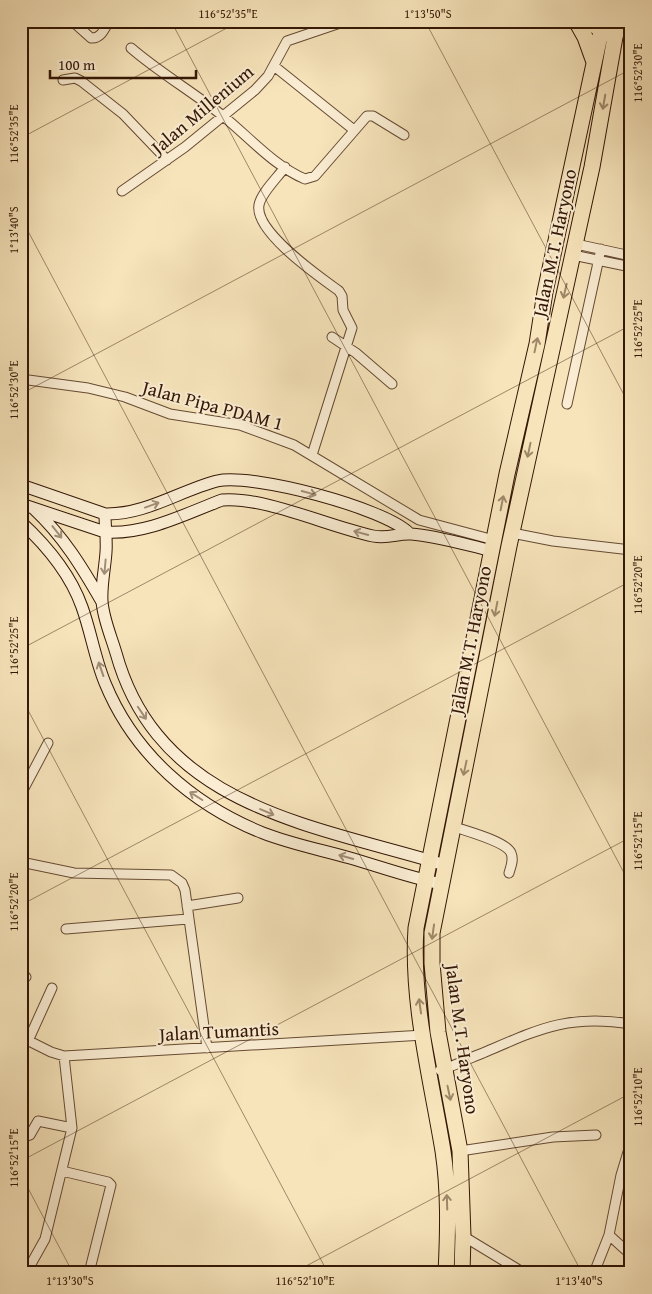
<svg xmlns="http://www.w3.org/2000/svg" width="652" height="1294" viewBox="0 0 652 1294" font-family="'Gentium Book Plus',serif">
  <rect width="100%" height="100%" fill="#f7e4bb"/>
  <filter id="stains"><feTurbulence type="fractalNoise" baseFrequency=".004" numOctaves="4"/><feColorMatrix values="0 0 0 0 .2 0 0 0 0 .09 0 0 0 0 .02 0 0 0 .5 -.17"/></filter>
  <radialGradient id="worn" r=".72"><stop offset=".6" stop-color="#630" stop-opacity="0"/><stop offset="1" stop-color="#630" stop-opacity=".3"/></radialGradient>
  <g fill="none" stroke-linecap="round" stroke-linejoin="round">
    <g stroke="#654a32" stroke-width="11">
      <path id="street" d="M72,21L91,38C101,39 105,28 109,21
        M131,48C160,73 193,92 223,116C249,137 274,166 305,179L315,176L367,116H373L404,135
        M274,66L354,130
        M63,80L75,78L81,81L123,114L167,160
        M285,167C278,177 261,193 259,205C254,232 320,277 339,291L342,296L343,310L352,328L312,455
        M122,191L185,147L255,90L268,76L287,41L346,21
        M576,244L631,256
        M573,255L631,267
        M332,337L356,353L392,384
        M21,379L88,388L125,397L170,414L240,425L294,445L419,520L494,540
        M567,404L601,249
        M512,533L553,541L631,550
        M21,794L48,743
        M452,826C465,831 506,841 511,853C514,860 511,866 509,873
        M21,862L74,873L171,875L182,883L185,890L207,1048
        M187,906L238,898
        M66,929L188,919
        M21,974L26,977
        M21,1037L51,1052L64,1056L424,1035
        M28,1041L52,988
        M440,1070C455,1066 469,1058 483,1053C539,1029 568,1014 631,1024
        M21,1138L30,1135L38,1121L72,1128
        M460,1151L553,1137L596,1135
        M62,1171L108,1182L111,1185L89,1273
        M609,1235L631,1255
        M463,1236L524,1273
        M26,1273L45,1239L72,1128L64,1056
        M594,1273L609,1235L621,1175L631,1142"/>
    </g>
    <g stroke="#341705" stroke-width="13">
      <path id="secondary" d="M21,485L105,514C145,515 179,491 217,481C253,473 384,508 409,533
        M21,504L105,532C145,535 185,514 222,500C263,496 330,527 373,536C389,539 398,533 411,534C438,536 466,545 493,551
        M34,509C63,536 82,567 102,602
        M105,514C105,527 107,540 106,552C105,568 101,585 102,601C103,618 111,636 116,653C159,808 314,825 445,865
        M21,522C47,546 70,573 82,607C91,632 95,659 105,683C134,754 193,805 263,833C291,844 322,850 350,858C381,867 411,878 442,884"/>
    </g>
    <g stroke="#341705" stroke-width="16">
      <path id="primary" d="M615,37L622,21"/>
    </g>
    <g stroke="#341705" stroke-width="17">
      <path id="highway" d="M576,21L585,37L594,62
        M446,1273C448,1232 449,1191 443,1151C431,1078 411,1002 416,928L507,474L537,344L545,292L601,31
        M462,1273L463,1236L460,1151L438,1032L432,963V933L509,546L592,167L615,37L586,21"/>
    </g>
    <use href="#street" stroke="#faedd3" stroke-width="9"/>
    <use href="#secondary" stroke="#faedd3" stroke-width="11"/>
    <use href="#primary" stroke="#f7e4bb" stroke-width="14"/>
    <use href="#highway" stroke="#f7e4bb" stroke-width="15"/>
  </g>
  <defs><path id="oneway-shaft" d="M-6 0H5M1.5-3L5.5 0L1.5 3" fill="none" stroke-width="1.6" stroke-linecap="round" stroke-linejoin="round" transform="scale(1.25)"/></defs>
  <g stroke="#9f8869">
    <use href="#oneway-shaft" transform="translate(604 102) rotate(100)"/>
    <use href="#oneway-shaft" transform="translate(565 291) rotate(103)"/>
    <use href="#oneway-shaft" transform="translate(536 345) rotate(-78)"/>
    <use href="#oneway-shaft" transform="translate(529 450) rotate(102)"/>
    <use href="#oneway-shaft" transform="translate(502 503) rotate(-79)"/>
    <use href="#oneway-shaft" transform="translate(496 609) rotate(101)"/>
    <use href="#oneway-shaft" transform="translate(465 768) rotate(102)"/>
    <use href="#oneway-shaft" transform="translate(433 932) rotate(98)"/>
    <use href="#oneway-shaft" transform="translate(420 1006) rotate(-98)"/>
    <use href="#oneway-shaft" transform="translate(449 1093) rotate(78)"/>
    <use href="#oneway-shaft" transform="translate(447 1202) rotate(-92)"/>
  </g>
  <g stroke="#a18d76">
    <use href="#oneway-shaft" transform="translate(309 493) rotate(15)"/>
    <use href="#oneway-shaft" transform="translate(152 505) rotate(-20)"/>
    <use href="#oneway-shaft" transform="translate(57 532) rotate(52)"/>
    <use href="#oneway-shaft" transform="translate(361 533) rotate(-165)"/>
    <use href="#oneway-shaft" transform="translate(105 567) rotate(95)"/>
    <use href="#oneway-shaft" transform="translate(101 669) rotate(-109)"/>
    <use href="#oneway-shaft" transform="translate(142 713) rotate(56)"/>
    <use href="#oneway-shaft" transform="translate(196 796) rotate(-148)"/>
    <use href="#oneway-shaft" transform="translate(267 812) rotate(23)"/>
    <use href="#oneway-shaft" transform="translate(346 857) rotate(-164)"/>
  </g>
  <path fill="none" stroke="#341705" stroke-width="1" stroke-opacity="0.45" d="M171,21L631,886M425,21L631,408M21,138L240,21M21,218L582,1273M21,394L631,69M21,649L631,325M21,697L328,1273M21,905L631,581M21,1161L631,837M21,1175L73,1273M293,1273L631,1093"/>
  <g text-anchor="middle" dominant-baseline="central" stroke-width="4" stroke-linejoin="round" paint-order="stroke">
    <g font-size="19" fill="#341705" stroke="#faedd3">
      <text transform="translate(202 109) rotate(-40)">Jalan Millenium</text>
      <text transform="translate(554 243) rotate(-78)">Jalan M.T. Haryono</text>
      <text transform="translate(213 405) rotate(15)">Jalan Pipa PDAM 1</text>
      <text transform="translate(470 640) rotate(-79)">Jalan M.T. Haryono</text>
      <text transform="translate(219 1031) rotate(-3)">Jalan Tumantis</text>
      <text transform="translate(463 1039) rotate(82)">Jalan M.T. Haryono</text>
    </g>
  </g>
  <rect width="652" height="1294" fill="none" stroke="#f7e4bb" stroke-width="55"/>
  <path d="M50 70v8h146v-8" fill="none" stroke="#341705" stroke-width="2.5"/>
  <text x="58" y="70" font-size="15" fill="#341705" stroke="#faedd3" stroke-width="4" paint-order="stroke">100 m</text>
  <rect x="28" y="28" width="596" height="1238" fill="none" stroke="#341705" stroke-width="2"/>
  <g font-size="12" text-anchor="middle" fill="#341705">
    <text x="228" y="18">116°52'35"E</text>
    <text x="428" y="18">1°13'50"S</text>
    <text transform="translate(638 73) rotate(-90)" y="4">116°52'30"E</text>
    <text transform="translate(14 134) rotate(-90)" y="4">116°52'35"E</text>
    <text transform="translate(14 230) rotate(-90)" y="4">1°13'40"S</text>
    <text transform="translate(638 329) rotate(-90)" y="4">116°52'25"E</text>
    <text transform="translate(14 390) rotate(-90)" y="4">116°52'30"E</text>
    <text transform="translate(638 585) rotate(-90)" y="4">116°52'20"E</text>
    <text transform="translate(14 646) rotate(-90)" y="4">116°52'25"E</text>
    <text transform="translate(638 841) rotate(-90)" y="4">116°52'15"E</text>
    <text transform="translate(14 902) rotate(-90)" y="4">116°52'20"E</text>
    <text transform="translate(638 1097) rotate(-90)" y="4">116°52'10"E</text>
    <text transform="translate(14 1158) rotate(-90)" y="4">116°52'15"E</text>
    <text x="70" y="1285">1°13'30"S</text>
    <text x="305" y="1285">116°52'10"E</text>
    <text x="579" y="1285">1°13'40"S</text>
  </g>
  <rect width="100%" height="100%" filter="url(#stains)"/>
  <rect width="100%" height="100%" fill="url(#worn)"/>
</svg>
